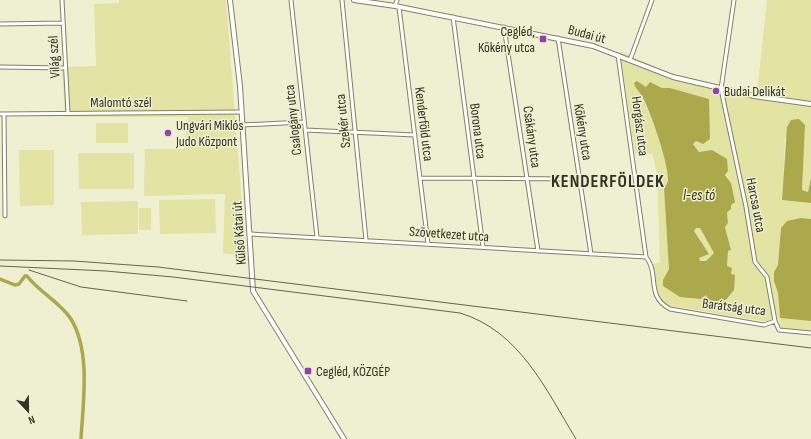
<svg xmlns="http://www.w3.org/2000/svg" width="811" height="439" viewBox="0 0 811 439" font-family="'Sofia Sans Condensed',sans-serif">
  <rect width="100%" height="100%" fill="#efefd1"/>
  <path fill="#e3e3a4" fill-rule="evenodd" d="M119,0H226L246,257L223,253L225,194L144,196L145,149H184L188,117H65L62,67L96,66L94,4L119,3Z
    M767,0H811V178L808,192L802,190L805,125L785,138L782,200L811,203V219L801,218L781,228L778,265L774,272V281L778,293L780,318L811,321V331L781,328L779,319L768,322L665,305L655,293L651,265L660,262L657,172L652,154L635,153L620,51L670,73L703,82L757,93ZM650,82L662,88H670L709,99L696,141L693,144L699,152L712,150L731,183L727,212L728,223L725,227L731,250L728,251L727,266L731,274L663,280L669,269L664,188C666,185 668,183 668,180C670,156 651,119 642,96Z
    M96,123H128V143H96Z
    M19,150H54V205L20,206Z
    M78,153H134V189H79Z
    M215,199L216,233L160,234L159,200Z
    M138,201V234L82,235L81,202Z
    M139,208H151V230H139Z
    M696,228H700L714,253L706,261H700L699,258L709,254L694,231Z"/>
  <path fill="#aba94c" fill-rule="evenodd" d="M637,81L646,87L650,82L662,88H670L709,99L710,139L703,144L696,141L693,144L699,152L712,150L727,159L728,171L725,175L731,183L735,202L731,205V209L727,212L728,223L725,227L731,250L728,251L727,266L732,268L731,274L735,275L734,290L724,302L709,301L706,295L701,299L680,297L663,286V280L669,269L664,188C666,185 668,183 668,180C669,164 650,110 642,96C639,91 635,88 634,83ZM696,228H700L714,253L706,261H700L699,258L709,254L694,231Z
    M799,119L805,125L802,190L808,192L811,178V203L782,200L787,127L791,120Z
    M801,218L811,219V321L780,318L778,293L774,281V272L778,265L781,228L787,221Z"/>
  <g fill="none" stroke-linecap="round" stroke-linejoin="round">
    <path stroke="#aba94c" stroke-width="3.5" d="M0,279L15,285L19,284L25,276H27C39,292 60,302 71,319C91,352 83,402 81,439"/>
    <g stroke="#808065" stroke-width="5">
      <path id="street" d="M62,0L68,113
        M291,0L317,237
        M342,0L366,240
        M734,0L721,89L746,207L755,262L767,277L775,321L779,330L811,333
        M395,6L397,0
        M399,7L428,244
        M453,17L483,247
        M0,24L63,23
        M504,27L538,251
        M558,38L591,254
        M618,55L646,257C660,274 645,296 670,309L764,325L775,321
        M630,60L652,0
        M0,67L65,68
        M0,114L241,112
        M4,114L5,216
        M242,125L304,122
        M305,130L415,135
        M420,178L579,179
        M250,234L646,257"/>
    </g>
    <g stroke="#808065" stroke-width="6">
      <path id="secondary" d="M230,0L240,86L253,291L344,439
        M354,0L395,6L593,46L673,77L754,96L811,104"/>
    </g>
    <use href="#street" stroke="#fff" stroke-width="3"/>
    <use href="#secondary" stroke="#fff" stroke-width="4"/>
    <path stroke="#646454" stroke-width="1" d="M0,260L74,261L158,267L811,348
      M0,266L106,271L173,277L460,313C520,331 546,390 576,439
      M29,270L81,287L187,301"/>
  </g>
  <g fill="#933fac" stroke="#efefd1" stroke-width="1.5">
    <rect x="539" y="35" width="8" height="8" rx="2"/>
    <circle cx="716" cy="91" r="4"/>
    <circle cx="168" cy="133" r="4"/>
    <rect x="304" y="367" width="8" height="8" rx="2"/>
  </g>
  <g text-anchor="middle" dominant-baseline="central" stroke-width="3" stroke-linejoin="round" paint-order="stroke">
    <g font-size="14" fill="#323226" stroke="#efefd1" text-anchor="start">
      <text x="535" y="31" text-anchor="end">Cegléd,<tspan x="535" dy="16">Kökény utca</tspan></text>
      <text x="724" y="91">Budai Delikát</text>
      <text x="176" y="125">Ungvári Miklós<tspan x="176" dy="16">Judo Központ</tspan></text>
      <text x="316" y="371">Cegléd, KÖZGÉP</text>
    </g>
    <g font-size="14" fill="#323226" stroke="#efefd1">
      <text transform="translate(587 34) rotate(15)">Budai út</text>
      <text transform="translate(54 57) rotate(-93)">Világ szél</text>
      <text x="121" y="102">Malomtó szél</text>
      <text transform="translate(293 120) rotate(-96)">Csalogány utca</text>
      <text transform="translate(343 121) rotate(-96)">Szekér utca</text>
      <text transform="translate(424 124) rotate(83)">Kenderföld utca</text>
      <text transform="translate(640 126) rotate(83)">Horgász utca</text>
      <text transform="translate(478 131) rotate(83)">Borona utca</text>
      <text transform="translate(583 132) rotate(81)">Kökény utca</text>
      <text transform="translate(532 137) rotate(82)">Csákány utca</text>
      <text transform="translate(756 205) rotate(79)">Harcsa utca</text>
      <text transform="translate(239 233) rotate(-94)">Külső Kátai út</text>
      <text transform="translate(449 234) rotate(4)">Szövetkezet utca</text>
      <text transform="translate(734 307) rotate(7)">Barátság utca</text>
    </g>
    <g font-size="15" font-style="italic" fill="#333209" stroke="#efefd1">
      <text x="699" y="195">I-es tó</text>
    </g>
    <g font-size="18" font-weight="bold" letter-spacing="1" fill="#323226" stroke="#efefd1">
      <text x="608" y="181">KENDERFÖLDEK</text>
    </g>
  </g>
  <g transform="translate(28 411) rotate(158)" stroke="#efefd1" stroke-width="3" paint-order="stroke">
  <path d="M0-3L7 15L0 10L-7 15Z" fill="#323226"/>
  <text y="-6" font-size="11" font-weight="bold" text-anchor="middle" fill="#323226">N</text>
  </g>
</svg>
